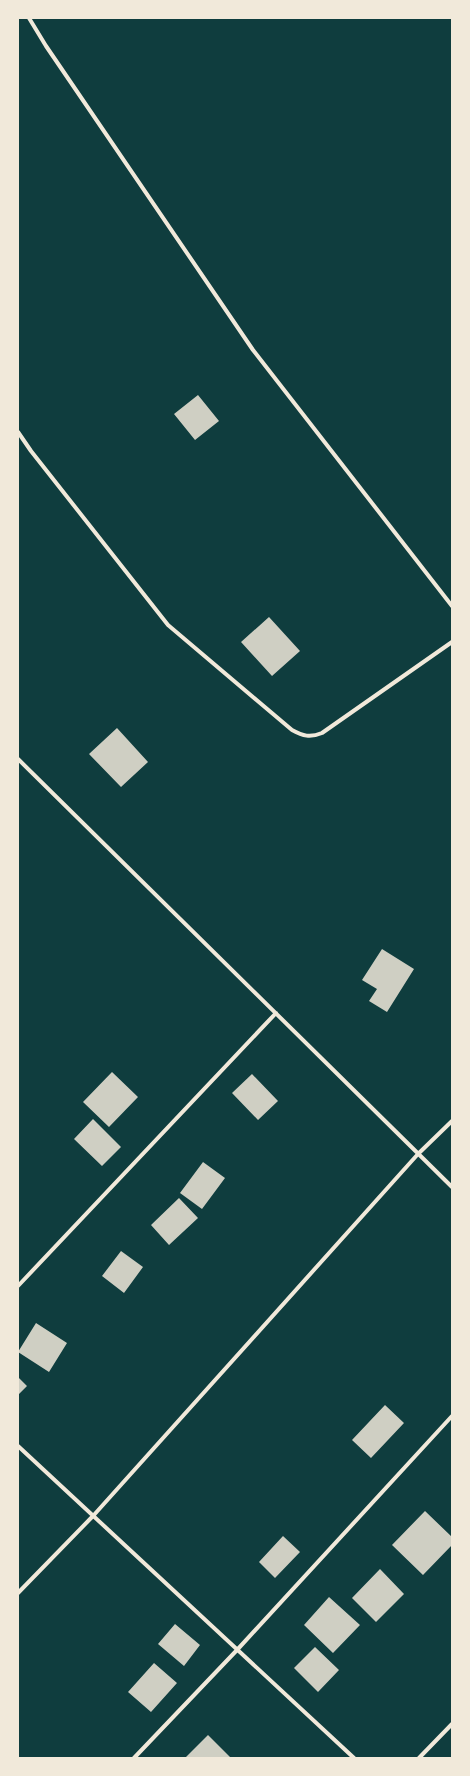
<svg xmlns="http://www.w3.org/2000/svg" width="470" height="1776" viewBox="0 0 470 1776" font-family="'PT Sans',sans-serif">
  <rect width="100%" height="100%" fill="#0f3d3e"/>
  <path fill="#cfcfc3" d="M198,395L219,421L195,440L174,414Z
    M269,617L300,651L272,676L241,642Z
    M117,728L148,762L121,787L89,754Z
    M382,949L414,969L387,1012L369,1001L377,989L362,980Z
    M112,1072L138,1097L109,1127L83,1102Z
    M252,1074L278,1101L258,1120L232,1093Z
    M93,1119L121,1147L102,1166L74,1139Z
    M203,1162L225,1178L202,1209L180,1193Z
    M179,1198L198,1218L169,1245L151,1225Z
    M121,1251L143,1267L124,1293L102,1276Z
    M36,1323L67,1343L49,1372L18,1352Z
    M18,1377L27,1386L18,1395Z
    M385,1405L404,1423L371,1458L352,1440Z
    M425,1511L452,1537V1545L423,1575L392,1545Z
    M283,1536L300,1552L275,1578L259,1562Z
    M380,1569L404,1594L376,1622L352,1598Z
    M329,1597L360,1625L333,1653L304,1625Z
    M175,1624L200,1645L184,1666L158,1644Z
    M315,1647L339,1670L318,1692L294,1668Z
    M154,1663L177,1683L151,1712L128,1692Z
    M208,1735L231,1758H185Z"/>
  <g fill="none" stroke-linecap="round" stroke-linejoin="round">
    <path stroke="#f1e9da" stroke-width="4" d="M29,18L46,46L253,350L452,606
      M18,432L31,451L168,625L292,730C303,736 310,738 322,733L452,642
      M18,759L452,1187
      M18,1286L276,1013
      M18,1446L354,1758
      M18,1593L93,1516L418,1154L452,1121
      M134,1758L237,1650L452,1416
      M419,1758L452,1724"/>
  </g>
  <rect width="470" height="1776" fill="none" stroke="#f1e9da" stroke-width="38"/>
</svg>
